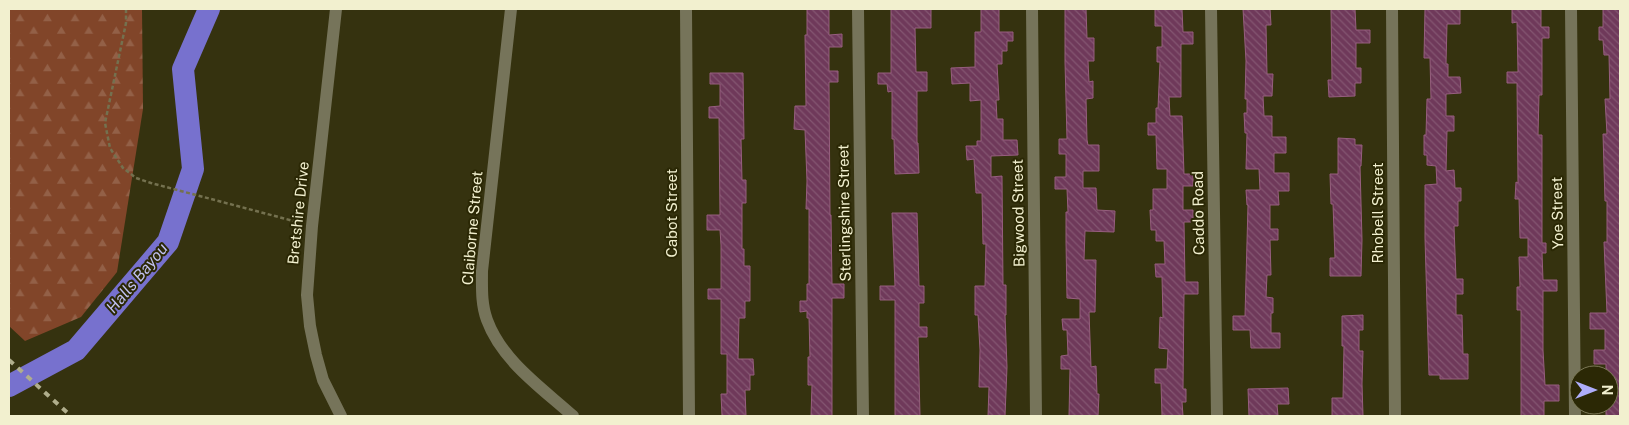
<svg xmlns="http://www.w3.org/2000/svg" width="1629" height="425" viewBox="0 0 1629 425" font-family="'Public Sans',sans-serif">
  <defs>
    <pattern id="forest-firs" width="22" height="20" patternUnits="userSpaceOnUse" patternTransform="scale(1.25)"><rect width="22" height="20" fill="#814529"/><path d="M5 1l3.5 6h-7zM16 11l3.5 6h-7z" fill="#936047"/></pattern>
    <pattern id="building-back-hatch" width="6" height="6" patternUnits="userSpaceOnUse" patternTransform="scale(1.25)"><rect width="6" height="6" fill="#6f395a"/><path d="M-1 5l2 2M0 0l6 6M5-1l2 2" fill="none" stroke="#845671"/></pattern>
  </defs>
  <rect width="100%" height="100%" fill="#35320f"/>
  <path fill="url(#forest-firs)" d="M9,9H142L143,109L117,272L81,317L25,341L9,326Z"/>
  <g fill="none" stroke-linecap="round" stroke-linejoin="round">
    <path stroke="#7771ce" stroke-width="22" d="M9,386L76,350L168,242L193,169L183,69L209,9"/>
  </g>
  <path fill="url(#building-back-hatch)" stroke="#975e7f" d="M807,9H829V35L842,34V47H829V71H838V82H829L830,215H831L832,284H844V298H832V416H811L812,385H808V357H810L809,318H807V311L800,312V301H807V284H809V209H806L807,181L805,130L794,129L795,106H806L805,35H807Z
    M891,9H931V28H915L916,72H927V91H917V143H918L919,173L895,174L894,139H892V91L888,92L887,84H878V73H891Z
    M981,9H999V32H1013V41H1007V51H1002V64H997L999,100H996L997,119H1003V140H1017L1018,155L991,156V177L1002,176L1003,285H1006V315H1005L1007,367L1005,416H988L989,387H979L980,350L978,315H975V286H985L986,244H983L982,193H976L974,159L967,160L966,146H977V141H981V100L970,101V83L952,84L951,68L975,67V32H981Z
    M1065,9H1086L1087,38H1094V61H1088L1089,82L1093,81V98L1086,99L1087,140L1088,145H1099V171H1083V188H1096L1097,210L1115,211L1114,232L1085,231L1084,260H1096L1095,312H1089L1091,367L1096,366L1097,394H1099L1098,416H1069L1070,369H1061V356L1068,355L1067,330H1063L1062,319H1080V299L1067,298L1066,242V212H1068L1067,189H1055V177H1066V154H1059V139H1067L1065,62Z
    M1155,9H1182L1183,32H1193V44H1181V97H1169L1170,116H1182L1184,174H1193V186H1183V210H1193V222H1184L1185,282H1198V294H1184L1183,389H1186V402H1182L1183,416H1162L1161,383H1155V369H1167L1168,349L1159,348L1160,317L1163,318L1162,277H1156L1155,264H1165L1164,241H1156V230H1151L1150,210H1153V189H1167V169H1157L1156,135H1148V123H1156V108H1158L1160,62H1157V47H1162V26H1155Z
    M1243,9H1270L1271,25H1266L1267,74H1273L1272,96H1263L1264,116H1272V137H1286V153H1274V173H1289V191H1278L1279,205H1270V229H1278V240H1270L1271,275H1267L1266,297L1273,298V313H1271V333H1280V348H1251L1250,330H1233V316H1245L1248,205H1247L1246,190H1260L1259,169H1246L1247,133H1245L1244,113H1247V99H1245L1246,61Z
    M1331,9H1355L1356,30H1370V43H1356V68H1361V83H1355V96L1329,97L1328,80H1332Z
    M1425,9H1460V24H1447L1446,64H1448V77H1460L1461,93L1446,94V116H1454V131H1447L1446,171L1454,170L1455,188H1461V201H1458V226H1454L1456,279H1463V294H1456V315H1462L1463,354H1468V379H1440V375H1429L1425,238V185L1437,184L1436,166L1427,165V155H1424V135H1426L1427,99H1431L1430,58H1424Z
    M1512,9H1541V27H1549V38H1542V95H1539L1538,135H1542V243H1546V253H1542L1543,280H1557V291H1543V350L1545,385H1559V401H1544V416H1521V310H1517V287H1520L1519,257H1528V238H1520L1519,199H1515L1516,182L1518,183L1517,83H1507V72H1518L1517,22L1512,23Z
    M1603,9H1620V416H1606V405H1609V375H1606V364H1594V350H1605V329H1590V313H1607L1604,242H1607V201H1605L1603,134H1607L1605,99H1610L1609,55H1604L1603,40H1599V27H1603Z
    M710,73H743L744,139H741L742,180H746V203H742V249H744V266H750V301H745V318H739L738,359H753L754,375H750V390H745L746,416H722L721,394H727V354H721V299H708V289H721V245L720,230H707V215H720L719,118H709V107L720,106V84H710Z
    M1338,138L1355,139V145H1362L1361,166H1360L1362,240L1361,276H1330V258H1335L1333,204H1331L1330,174H1338Z
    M892,213H917L919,286H924V303H919V327H927V337H918L920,416H895V300H880V286H895Z
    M1363,315V330H1359V351H1363L1362,384L1363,416H1332V398H1343L1344,346H1342V316Z
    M1288,388L1289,404H1277L1278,416H1249L1248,389Z"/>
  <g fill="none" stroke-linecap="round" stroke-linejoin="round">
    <path stroke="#74714f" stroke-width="2.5" stroke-dasharray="4 2.5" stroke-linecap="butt" d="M126,9V23L105,123L110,148L123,168L136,178L151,183L301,223"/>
    <path stroke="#76745a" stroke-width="12" d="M336,9L312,226L307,295L310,326L316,355L323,380L341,416
      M511,9L482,271C482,287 481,304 487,320C502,361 542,388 573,416
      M686,9L689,416
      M858,9L863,416
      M1032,9L1036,416
      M1211,9L1217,416
      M1392,9L1395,416
      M1571,9L1575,416"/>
    <path stroke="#b0ae8c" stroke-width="4" stroke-dasharray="6 6" stroke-linecap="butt" d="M9,360L71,416"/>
  </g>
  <g text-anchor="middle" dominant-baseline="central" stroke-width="4" stroke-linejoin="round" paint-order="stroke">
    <g font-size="15" fill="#f2f0cf" stroke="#2b2805">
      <text transform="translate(298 213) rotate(-84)">Bretshire Drive</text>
      <text transform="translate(671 213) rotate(-90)">Cabot Street</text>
      <text transform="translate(844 213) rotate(-91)">Sterlingshire Street</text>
      <text transform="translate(1018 213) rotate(-91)">Bigwood Street</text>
      <text transform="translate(1198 213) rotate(-91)">Caddo Road</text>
      <text transform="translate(1377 213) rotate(-90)">Rhobell Street</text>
      <text transform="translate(1557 213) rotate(-91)">Yoe Street</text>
      <text transform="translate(472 228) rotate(-85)">Claiborne Street</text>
    </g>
    <g font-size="16" font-style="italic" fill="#c0c1f1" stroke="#2b2805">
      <text transform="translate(137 278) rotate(-50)">Halls Bayou</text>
    </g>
  </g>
  <rect width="1629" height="425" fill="none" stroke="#f2f0cf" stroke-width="20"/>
  <g transform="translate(1594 390) rotate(90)"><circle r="24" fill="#2b2805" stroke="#7b7856"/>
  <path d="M0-4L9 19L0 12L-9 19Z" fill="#afaefa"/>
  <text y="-8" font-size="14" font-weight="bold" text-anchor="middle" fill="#f2f0cf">N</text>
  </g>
</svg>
